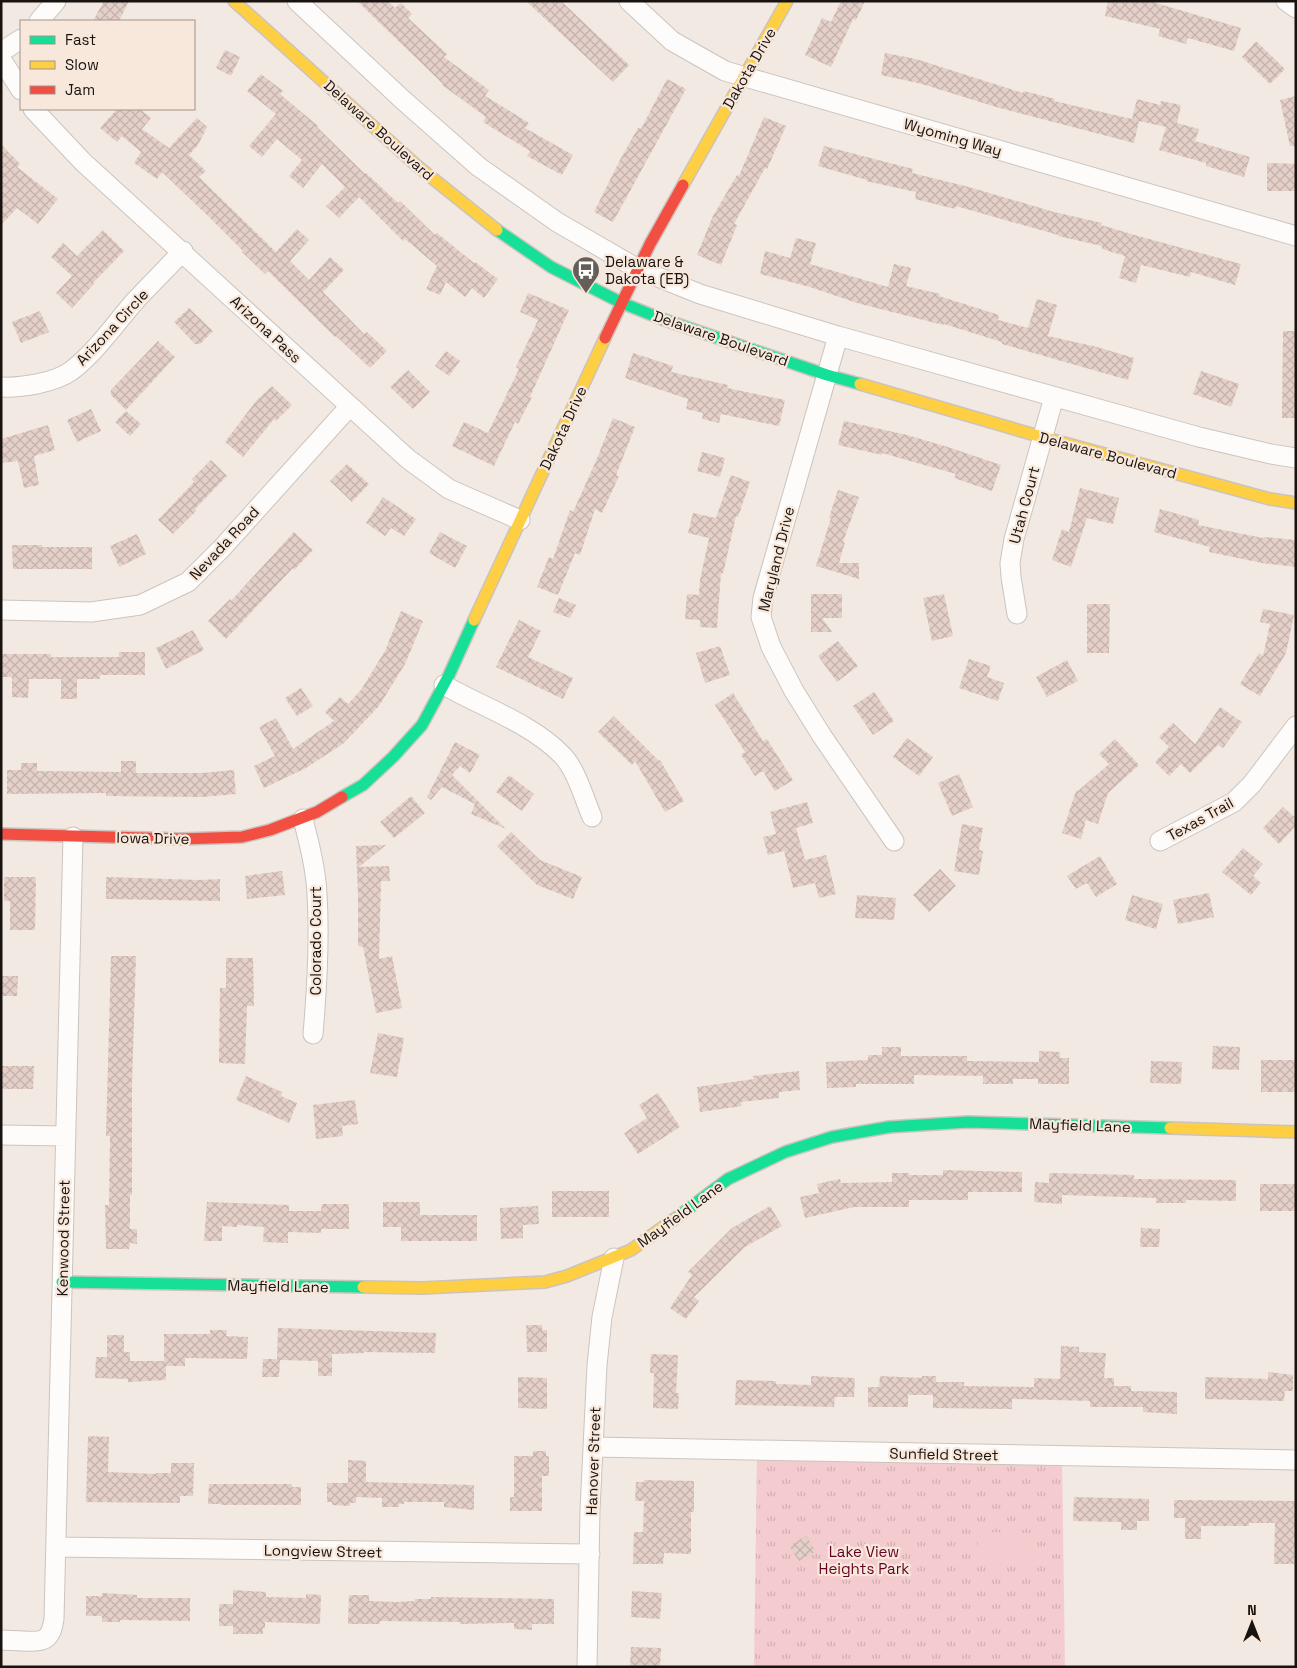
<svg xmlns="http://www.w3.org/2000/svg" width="1297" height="1668" viewBox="0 0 1297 1668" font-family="'Space Grotesk',sans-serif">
  <defs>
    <pattern id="park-tufts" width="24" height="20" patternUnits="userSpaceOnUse" patternTransform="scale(1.25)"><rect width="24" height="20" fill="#f4cccf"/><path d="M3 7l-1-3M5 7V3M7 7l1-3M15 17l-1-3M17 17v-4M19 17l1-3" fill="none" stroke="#d1aeb1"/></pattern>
    <pattern id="building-cross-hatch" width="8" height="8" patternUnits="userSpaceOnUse" patternTransform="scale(1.25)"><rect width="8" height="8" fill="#e4d0c9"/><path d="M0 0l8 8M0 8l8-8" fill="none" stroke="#c3b2ab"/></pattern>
  </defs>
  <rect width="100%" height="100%" fill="#f2e9e2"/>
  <path fill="url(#park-tufts)" d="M757,1450L1062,1456L1065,1667H754Z"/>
  <path fill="#f4cccf" d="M978,1532L1035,1533L1034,1563L978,1561Z"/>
  <path fill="url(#building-cross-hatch)" d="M104,1H129L119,21H93Z
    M357,1H388L395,8L401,3L412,14L408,18L447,54L444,57L489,90L485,96L529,123L525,128L573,155L562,175L527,156L530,151L483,122L486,117L442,85L443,84Z
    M526,1H561L629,65L613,82Z
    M841,1H865L856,20L853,19L831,67L805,55L822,18L831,22Z
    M1108,1H1149L1241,28L1234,51L1188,38L1186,44L1158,36L1160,29L1105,16Z
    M1256,41L1285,69L1270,84L1242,57Z
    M225,50L240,57L231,76L216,68Z
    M885,53L916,59L1023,93L1024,91L1055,99L1054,101L1132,119L1137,99L1160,105L1161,101L1181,105L1177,123L1199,129L1195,141L1250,157L1244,177L1206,166V163L1159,150L1166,127L1139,121L1134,143L996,107L922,84L881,75Z
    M261,74L283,91L280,94L318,126L317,127L365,174L366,173L398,203L400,201L435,235L437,233L474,263L475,262L498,279L484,298L472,288L465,297L446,282L440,295L426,289L437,266L405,239L403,241L359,197L339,218L326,206L345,187L322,164L303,188L289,176L302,160L277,139L262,157L249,146L276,114L247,91Z
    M667,79L686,89L613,222L594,212L620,160L638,128L641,129Z
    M1296,96V146H1290L1280,100Z
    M117,109H140L151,118L142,129L169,148L197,118L207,127L198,145L189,155L206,171L199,177L276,252L297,229L309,240L290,261L309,280L330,257L344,270L323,292L364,334L367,332L387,351L370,368L336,336L335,337L268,271L265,274L242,252L243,251L208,216L162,172L157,179L134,163L141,152L122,136L117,142L100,128Z
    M764,117L786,126L767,169L765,168L734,224L737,225L721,265L697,255L713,216L737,175L739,176Z
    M1,144L20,164L17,167L58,199L38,224L17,208L1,225Z
    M824,146L913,169L912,173L969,187L1054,212L1102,223L1101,225L1138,236L1241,264L1235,285L1191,272L1190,277L1141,265L1136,283L1119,278L1125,256L1102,249V246L1058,236V235L956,206L955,209L915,199L916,192L866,181L867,180L818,166Z
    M1267,163L1296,164V191H1267Z
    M103,230L124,251L93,283L94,284L72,308L56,293L72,276L51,257L63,243L77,256Z
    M796,238L816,243L810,264L888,287L894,264L911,268L906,286L940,294L939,296L999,315L998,320L1028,328L1037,299L1057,305L1048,336L1097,347L1134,358L1128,380L1002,344V342L944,324L943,325L857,303L810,287L760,274L765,251L790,258Z
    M528,293L569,310L530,397H532L518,424L515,422L494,466L452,446L464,422L488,433L519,369L516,367L538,320L520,312Z
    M189,308L213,331L200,344H195L174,322Z
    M40,311L49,332L21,343L12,322Z
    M1283,331H1296V418H1282Z
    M158,341L175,357L126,410L111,395V390Z
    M446,351L460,361L449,376L435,366Z
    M633,353L673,366L671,372L728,385L727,388L785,400L779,426L721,414L719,423L702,419L703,413L686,409L688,399L625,378Z
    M408,370L430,392L413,409L390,387Z
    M1201,371L1239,384L1231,407L1193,394Z
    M272,386L292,405L276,421L274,419L243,457L225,442L256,401Z
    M91,409L101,431L77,442L67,420Z
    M126,411L141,424L130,436L115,422Z
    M613,418L635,427L616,475L619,476L602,513L595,509L580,555L575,553L558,595L537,587L549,557L553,559L570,510L573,512L596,461Z
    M844,421L907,435L948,447L1001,465L992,491L954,478L956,474L882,453V455L838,445Z
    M48,425L55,450L34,456L39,485L24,488L18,461L1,463V439Z
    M702,452L725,458L720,477L697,471Z
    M211,460L227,476L195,509L196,511L173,534L158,520L194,482L192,479Z
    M347,464L369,484L352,502L330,481Z
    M731,475L750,482L738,517L736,516L723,574L721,573L717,628L700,627V620L685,619L687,594L699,595L700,580L709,538L688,533L693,513L716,518Z
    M1080,488L1119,498L1113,524L1087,518L1071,567L1052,560L1062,529L1069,532Z
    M838,490L859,497L843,542H845L839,563H859V579L816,566L831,518H829Z
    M383,497L416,519L404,536L391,528L385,536L366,523Z
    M1160,509L1199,520L1198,525L1263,538L1264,537L1296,540V567L1262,563L1209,552L1210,547L1154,532Z
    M294,532L313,550L294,570L293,568L226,639L208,621L230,599L231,601Z
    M440,532L467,546L455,568L429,553Z
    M137,534L146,554L119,567L110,546Z
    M12,545H42V547H92V569H13Z
    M811,594H842V618H822L832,632H811Z
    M944,594L953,636L932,641L923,598Z
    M559,598L576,605L570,618L553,612Z
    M1087,604H1110L1109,653H1087Z
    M1263,609L1294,615L1286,653L1260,696L1240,684L1259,653L1263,656L1270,624L1260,622Z
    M401,611L423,621L405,664L379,706L344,743L306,768L264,788L254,766L275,756L259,727L276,718L293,749L334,721L325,712L340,697L348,704L361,690L385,651Z
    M519,620L541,631L528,657L573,678L563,699L496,667Z
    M193,630L204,650L166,669L156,648Z
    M838,641L858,666L837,682L818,656Z
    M720,646L730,675L705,683L696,653Z
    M119,652H145V675H100V679H77V699H61V679H29L28,698L12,697V677H1V654H51V657H119Z
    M969,659L991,666L987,677L1004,683L998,701L959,688Z
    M1067,660L1078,681L1047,697L1036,677Z
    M301,688L313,706L297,716L285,698Z
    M874,692L894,721L873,735L853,706Z
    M733,693L763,741L767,739L793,780L775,791L763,771L755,776L741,755L745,752L715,705Z
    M1220,707L1242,722L1223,748L1218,745L1190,773L1181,764L1169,776L1155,762L1169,747L1159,737L1173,723L1195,744Z
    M614,716L659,761L660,760L684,801L665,812L635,761L632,765L598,732Z
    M907,738L933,757L919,776L893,757Z
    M1115,739L1139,765L1108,793L1098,824L1086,820L1081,839L1062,833L1076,791H1078L1109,764L1099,754Z
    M455,742L480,755L470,773L460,766L452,775L506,829L471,814L475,804L442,787L431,800L427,797Z
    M121,761H136V773H203L234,770L236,794L202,797L106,796V793L7,794V770H21V763H37V771L121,772Z
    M959,774L973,807L952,816L938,783Z
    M509,775L534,794L522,811L496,792Z
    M411,796L425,813L394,838L380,822Z
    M807,802L813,823L796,828L805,860L826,855L836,894L819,898L815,883L793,888L784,851L768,855L763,837L776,834L770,812Z
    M1283,807L1296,818V826L1279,844L1263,828Z
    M962,824L983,828L979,850L983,851L979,875L954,871Z
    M511,832L540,860L582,877L573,899L537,885L497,846Z
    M386,845L359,867L389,866L390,881H381L379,959L392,956L402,1008L376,1013L363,947L358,946V895L356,846Z
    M1243,848L1263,864L1253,876L1261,883L1251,895L1222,872Z
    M1100,856L1117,884L1096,897L1087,883L1076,889L1067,876Z
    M940,869L956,886L929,912L913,895Z
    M282,871L285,895L247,899L245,876Z
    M4,877H36L35,930H10V901H4Z
    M106,877L199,880L220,879V901L106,899Z
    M1209,893L1214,917L1178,924L1173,900Z
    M857,895L896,898L894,920L855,918Z
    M1132,895L1163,904L1156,929L1125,920Z
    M111,956H136L132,1083V1195H130V1229H137V1244L130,1243L129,1249H106L105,1205H109L110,1136H106Z
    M226,958H253L254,1006H247L245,1064L219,1063L220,988H226Z
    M1,976H18L17,996H1Z
    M378,1033L404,1038L397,1077L370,1073Z
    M1213,1046L1240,1047L1239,1070L1212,1069Z
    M882,1047H901V1056H967V1061L1039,1062V1051L1060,1052V1058H1069V1084H1038V1079H1013V1084H983V1076L914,1075V1084H856V1087L827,1088L826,1062L868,1060V1055H882Z
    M1261,1060H1296V1092H1261Z
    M1151,1061L1182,1062L1181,1084L1150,1083Z
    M1,1066H34L33,1089H1Z
    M799,1071L800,1090L779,1092V1098L741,1102L742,1106L700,1112L697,1087L754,1079L753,1076Z
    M246,1076L282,1092L281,1096L297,1103L289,1123L236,1100Z
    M658,1093L680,1127L638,1154L624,1133L647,1118L639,1105Z
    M355,1100L358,1124L342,1126L343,1136L316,1139L313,1105Z
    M943,1170L1022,1172V1192H968V1200H909V1207H854L805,1218L800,1197L819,1193L817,1184L840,1179L841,1183L892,1182V1173H909V1175H943Z
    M1049,1173L1134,1175V1179L1236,1180V1201L1186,1200V1203H1156V1198L1062,1195V1204L1034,1202L1035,1182L1049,1183Z
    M1260,1184H1296V1211H1260Z
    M552,1191H609V1217H552Z
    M207,1202L289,1205V1211H321L322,1204H349V1229H321V1233L288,1232V1243L263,1242L264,1227L237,1225V1227L222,1226V1241H204Z
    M383,1202H420V1215H477V1241H401V1227H383Z
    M538,1206L539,1224L523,1225V1238L501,1239L500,1208Z
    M770,1206L782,1226L745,1247L694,1297L699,1301L686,1319L670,1308L692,1275L688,1272L732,1228Z
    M1141,1228L1160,1229L1159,1247H1140Z
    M526,1325H542V1330H547V1352H527Z
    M278,1328L436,1333L435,1353L364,1352V1353L332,1354V1376H318V1361L280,1360L279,1377H262L263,1359H277Z
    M210,1330H227L226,1336L248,1337L247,1359L185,1358V1366H166V1380L128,1382V1379L95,1378L96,1357H107V1335H124V1352H130V1361H164V1334H210Z
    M1061,1346L1079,1347V1352L1106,1353L1104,1378H1114V1386H1131V1391L1177,1392V1414L1143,1412V1407H1090V1401L1012,1399V1409L933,1408V1395H908V1407H868V1387H879L880,1376L922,1378V1376H936V1382H964V1386L1034,1387V1378L1060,1379Z
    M651,1354L678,1355L676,1393H679L678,1409L653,1408L654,1373H650Z
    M1268,1372L1293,1375V1391H1285L1284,1401L1205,1399V1377L1268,1379Z
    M811,1376L855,1378L854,1397H835L834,1407L735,1405L736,1380L776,1381V1384L811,1385Z
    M518,1377L547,1378V1409L518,1408Z
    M88,1436L109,1437L108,1472L156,1474V1473H171V1463H194L193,1496H180V1503L86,1502Z
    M533,1451H546V1456H549V1476H542V1511H510V1497H514V1456H533Z
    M348,1460L366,1461V1482L474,1485V1510L444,1507V1502H404V1504H399V1507H382V1498L356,1497V1503H350V1506L332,1505V1502H327V1483H348Z
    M644,1480L694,1481V1512H691V1554L664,1553L663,1564H633L634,1532H643L644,1501H635L636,1482H644Z
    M209,1484H292V1487H301V1505H221V1504H208Z
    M1074,1497L1149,1499V1521H1137V1530H1121V1522L1073,1521Z
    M1174,1500L1296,1501L1294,1564H1274L1275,1523H1249V1526H1201V1539H1185V1518H1174Z
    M806,1536L816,1551L799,1561L789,1546Z
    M233,1590L266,1592V1597L306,1598V1594L321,1595L320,1624L265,1622V1628H263V1634H233V1626H219V1604H233Z
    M632,1591L662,1593L660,1619L631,1617Z
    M102,1593L137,1595V1598H190V1621L120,1620V1622H102V1616H86V1596H102Z
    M349,1595H369V1601L396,1602L415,1601V1599H431V1597L554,1599V1624H532V1630L514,1629V1623L460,1624V1622L380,1621V1624H348Z
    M631,1647L661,1648L660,1667H630Z"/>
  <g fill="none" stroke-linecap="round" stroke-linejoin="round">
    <g stroke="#cbc4be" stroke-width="21">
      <path id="street" d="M297,1L403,100L479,167L557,222L638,269L700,294L838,336L1199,437L1271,454L1296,458
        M629,1L672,41L725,71L1296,236
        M1286,1L1296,8
        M39,21L56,1
        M1,52L21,39
        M1,59L21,90
        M33,109L83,162L408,459L449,489L520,520
        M838,336L763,598L761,617L771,647L794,691L822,736L894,841
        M1,387C21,388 54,383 71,371C95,353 115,324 135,301C151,284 167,268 183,251
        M1,610L91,612L140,605L188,582L222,548L350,406
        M1017,614L1011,577L1010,563L1014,539L1054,397
        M444,685C482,707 531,723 562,755C576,769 584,798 592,817
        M303,819C309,843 316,869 317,895C320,941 317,988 313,1034
        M1160,841L1234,802L1252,784L1296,726
        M1,1135L66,1136
        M593,1447L1296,1460
        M56,1547L590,1554
        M1,1640C12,1640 39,1644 46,1638C52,1633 53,1625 54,1619L73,837
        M587,1667L590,1510L597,1365L602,1317L614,1258"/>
    </g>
    <g stroke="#cbc4be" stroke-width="14">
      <path id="fast" d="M497,230L551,267L622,303L662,319L827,375L860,384
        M342,797L363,785L393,757L422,725L449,675L474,620
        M676,1218L728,1179L785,1152L832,1137L889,1127L968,1122L1170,1128
        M62,1282L363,1287"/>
    </g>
    <g stroke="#cbc4be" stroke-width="14">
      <path id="slow" d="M234,1L416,165L497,230
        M683,185L787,1
        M860,384L1042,437L1270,499L1296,503
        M474,620L605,338
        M1170,1128L1296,1132
        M363,1287L423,1288L545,1282L567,1276L631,1250L676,1218"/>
    </g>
    <g stroke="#cbc4be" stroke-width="14">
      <path id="jam" d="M605,338L650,244L683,185
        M1,834L181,839L242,837L270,830L317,812L342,797"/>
    </g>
    <use href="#street" stroke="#fdfcfb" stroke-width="19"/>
    <use href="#fast" stroke="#16e098" stroke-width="11"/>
    <use href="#slow" stroke="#ffcf43" stroke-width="11"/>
    <use href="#jam" stroke="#f24e42" stroke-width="11"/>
  </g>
  <defs>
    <g id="bus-pin" transform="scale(1.4375)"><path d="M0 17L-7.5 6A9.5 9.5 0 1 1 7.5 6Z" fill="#655e59" stroke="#f8e8dc"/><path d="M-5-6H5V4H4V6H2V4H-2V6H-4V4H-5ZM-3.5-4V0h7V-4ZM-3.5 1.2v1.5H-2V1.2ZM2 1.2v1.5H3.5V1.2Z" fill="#fff"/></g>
  </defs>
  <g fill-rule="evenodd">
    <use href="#bus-pin" x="586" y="270"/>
  </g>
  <g text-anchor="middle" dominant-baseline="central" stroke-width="4.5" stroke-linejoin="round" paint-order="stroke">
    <g font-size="15" fill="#19130f" stroke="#f8e8dc">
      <text transform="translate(749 68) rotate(-60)">Dakota Drive</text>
      <text transform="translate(379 130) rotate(42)">Delaware Boulevard</text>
      <text transform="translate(953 137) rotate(16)">Wyoming Way</text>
      <text transform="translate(112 327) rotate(-47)">Arizona Circle</text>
      <text transform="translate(266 329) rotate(43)">Arizona Pass</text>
      <text transform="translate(721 338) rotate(19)">Delaware Boulevard</text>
      <text transform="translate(563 428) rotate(-65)">Dakota Drive</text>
      <text transform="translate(1108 455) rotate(15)">Delaware Boulevard</text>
      <text transform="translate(1024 505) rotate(-75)">Utah Court</text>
      <text transform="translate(224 543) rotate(-47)">Nevada Road</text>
      <text transform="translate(776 559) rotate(-76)">Maryland Drive</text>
      <text transform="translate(1200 819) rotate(-29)">Texas Trail</text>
      <text transform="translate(153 838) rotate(1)">Iowa Drive</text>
      <text transform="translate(315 941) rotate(-90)">Colorado Court</text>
      <text transform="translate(1080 1125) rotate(2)">Mayfield Lane</text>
      <text transform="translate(680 1214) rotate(-36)">Mayfield Lane</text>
      <text transform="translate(63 1238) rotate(-89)">Kenwood Street</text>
      <text transform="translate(278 1286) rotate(1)">Mayfield Lane</text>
      <text transform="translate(944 1454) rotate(1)">Sunfield Street</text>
      <text transform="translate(593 1461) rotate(-88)">Hanover Street</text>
      <text transform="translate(323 1551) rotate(1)">Longview Street</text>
    </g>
    <g font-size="15" fill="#19130f" stroke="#f8e8dc" text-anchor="start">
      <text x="605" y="261">Delaware &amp;<tspan x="605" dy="17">Dakota (EB)</tspan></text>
    </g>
    <g font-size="15" fill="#630225" stroke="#f8e8dc">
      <text x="864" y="1551">Lake View<tspan x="864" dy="17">Heights Park</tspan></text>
    </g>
  </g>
  <rect width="1297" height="1668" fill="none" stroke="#19130f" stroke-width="5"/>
  <rect x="20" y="20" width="175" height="90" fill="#f8e8dc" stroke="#9f938a"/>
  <rect x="30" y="36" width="25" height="8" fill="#16e098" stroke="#9f938a"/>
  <text x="65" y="45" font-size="15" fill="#19130f">Fast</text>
  <rect x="30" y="61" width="25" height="8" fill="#ffcf43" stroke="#9f938a"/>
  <text x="65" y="70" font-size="15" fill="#19130f">Slow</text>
  <rect x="30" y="86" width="25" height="8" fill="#f24e42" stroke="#9f938a"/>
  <text x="65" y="95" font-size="15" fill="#19130f">Jam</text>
  <g transform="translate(1252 1623)" stroke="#f8e8dc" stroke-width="4" paint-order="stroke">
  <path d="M0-4L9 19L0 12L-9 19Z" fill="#19130f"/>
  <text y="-8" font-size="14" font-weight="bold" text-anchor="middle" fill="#19130f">N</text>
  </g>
</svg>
